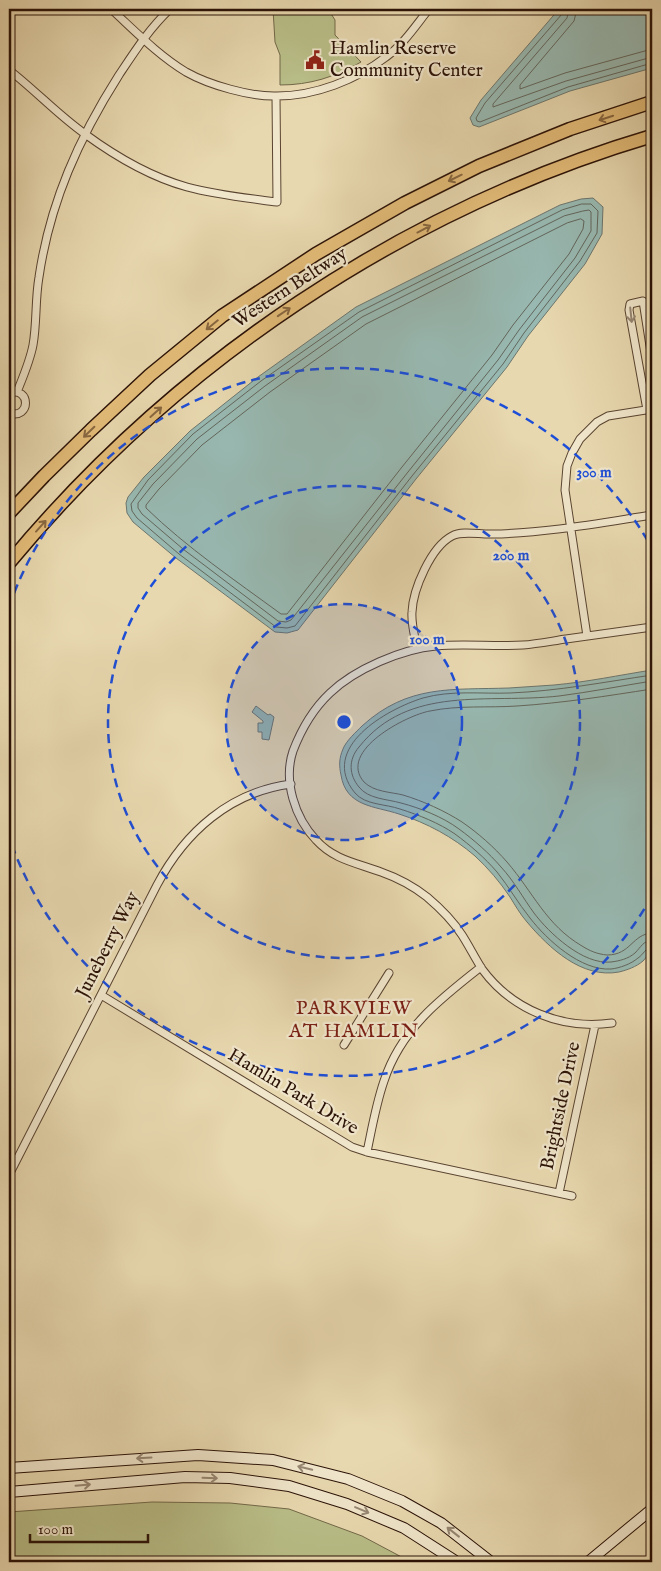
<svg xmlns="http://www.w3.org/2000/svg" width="661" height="1571" viewBox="0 0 661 1571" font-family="'IM FELL English',serif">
  <rect width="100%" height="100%" fill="#e8d8af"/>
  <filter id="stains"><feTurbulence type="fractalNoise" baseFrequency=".004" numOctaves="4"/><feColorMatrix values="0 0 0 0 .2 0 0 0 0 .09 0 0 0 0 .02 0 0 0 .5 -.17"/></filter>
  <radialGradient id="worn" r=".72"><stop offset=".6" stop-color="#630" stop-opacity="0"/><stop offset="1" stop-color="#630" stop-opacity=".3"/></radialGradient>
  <path fill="#b9be88" stroke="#726848" d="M273,9H328L335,20V35L361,62C335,77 310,85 280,85V55L275,42Z
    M152,1502L230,1503L289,1509L362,1536L411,1562H9V1512Z"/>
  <path fill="#98b9b2" stroke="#6c766e" d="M559,9H652V68L570,91L479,127L473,125L470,118L481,100Z
    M593,198L603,207L602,234L585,264L528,336L507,367L416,479L298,630L287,633L275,632L176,558L133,522L127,513L126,503L128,497L144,477L190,431L258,377L356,307L560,205L581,199Z
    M652,670V949C649,953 646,958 643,961C636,967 627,970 619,972C582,979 549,948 527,922C520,914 515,905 510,897C500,882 488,868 475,856C453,837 427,823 399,814C375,806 346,807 341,775C339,766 339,758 343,749C346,741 356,732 362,726C408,684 452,690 509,688C524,687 539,686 554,685C587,682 620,675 652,670Z
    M256,706L268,715L270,714L274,717L269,740L262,739V732H258V723H263V721L252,712Z"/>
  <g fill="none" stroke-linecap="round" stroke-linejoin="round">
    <path stroke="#62665c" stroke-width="1" d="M563,9L562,14L485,103L476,118L477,121L480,122L568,87L652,63
      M569,9L567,18L493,104V107L566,81L652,57
      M577,9L574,21L520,85V89L565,73L652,49
      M582,204H591L598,211L597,233L580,261L524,333L503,364L412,476L295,626L287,628L276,627L179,554L137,518L132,511L131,504L148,480L193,434L261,381L359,312L562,210Z
      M583,211L589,210L591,212V231L575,258L519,330L498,360L408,472L291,620L286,622L278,621L183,549L142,514L138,508V503L153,484L197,439L265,386L362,317L564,216Z
      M581,219L584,221L583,229L569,254L513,325L492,355L402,467L287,614H281C236,581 186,547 146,508V505L159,489L202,445L270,392L366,324L567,223Z
      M652,675C605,682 558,691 510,693C481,694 451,690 423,698C387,709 318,748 355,793C365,805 386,804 400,809C419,815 439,823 455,834C470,845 485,858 497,872C509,887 518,903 530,918C547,940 581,971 611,969C620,968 631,964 638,958C644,954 645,948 652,947
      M652,681C621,686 590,692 559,696C488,704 409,684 359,747C348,760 349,775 359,787C368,799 387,799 401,803C420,808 443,817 459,829C474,840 489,853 501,867C514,881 523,898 534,913C549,933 583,965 611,962C619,961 628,959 635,953C641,947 643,941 652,940
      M652,689C607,696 563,703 517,706C488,708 459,705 430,711C407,715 337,751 364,782C374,792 391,792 403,795C423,801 445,811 462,822C478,833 494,847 507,862C533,892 546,925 582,946C590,951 597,954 607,955C631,955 632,934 652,933"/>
    <g stroke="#5a4431" stroke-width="9">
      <path id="street" d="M111,9C135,31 158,55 186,72C209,85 251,97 277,96C315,96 356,80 386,57C404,44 416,25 429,9
        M9,70C35,90 58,115 85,134C115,156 151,177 187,187C216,195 247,198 277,202L276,96
        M17,392C23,377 30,361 33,345C37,323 35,300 39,277C50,202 79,138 119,75C135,51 149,29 170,9
        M9,393C31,386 31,420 9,413
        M647,410L629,310L630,304L643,301L652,359
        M587,636L565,490L567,466L572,453L580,439L597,422L608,416L652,409
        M417,649C415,637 411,624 412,612C413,589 431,547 452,536C463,530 481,535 493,534C547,533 600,523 652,515
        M101,995L352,1147L367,1152L572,1196
        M612,1023C562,1030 512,1010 482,969C475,958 469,946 462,935C453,921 440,908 427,897C413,886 398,878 381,872C357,863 334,860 316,840C295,818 283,781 293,751C301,730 313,709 330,693C355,669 402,649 436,646C465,643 494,647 523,645C537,644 552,641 566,639C595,635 624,631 652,627
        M344,1045L389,973
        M367,1152C372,1128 376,1104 384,1081C401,1029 440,999 481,967
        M9,1175L157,885C185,832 230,792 291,784
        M559,1193L595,1025"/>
    </g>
    <g stroke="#2b1207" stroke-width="12">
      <path id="secondary" d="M9,1468L198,1455L273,1460L348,1479L402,1501L441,1523L491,1562
        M9,1492L185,1477L230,1478L289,1486L347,1504L404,1528L457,1562
        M588,1562L652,1509"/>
    </g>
    <g stroke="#2b1207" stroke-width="15">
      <path id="highway" d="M9,513L44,476L91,430L150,375L222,316L316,254L405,203L479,166L570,129L652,102
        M9,563C175,363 402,210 652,136"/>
    </g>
    <use href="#street" stroke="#f0e6cb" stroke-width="7"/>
    <use href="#secondary" stroke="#f0e6cb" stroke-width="10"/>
    <use href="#highway" stroke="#e4bc78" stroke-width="12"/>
  </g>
  <defs><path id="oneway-shaft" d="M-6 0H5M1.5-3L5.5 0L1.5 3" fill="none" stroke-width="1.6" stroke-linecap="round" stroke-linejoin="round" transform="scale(1.25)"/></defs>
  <g stroke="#886740">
    <use href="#oneway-shaft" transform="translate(606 118) rotate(162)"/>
    <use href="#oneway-shaft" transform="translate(455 178) rotate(154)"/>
    <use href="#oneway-shaft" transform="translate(424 229) rotate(-28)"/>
    <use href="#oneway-shaft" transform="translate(284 312) rotate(-34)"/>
    <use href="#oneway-shaft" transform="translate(212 325) rotate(141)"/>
    <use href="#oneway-shaft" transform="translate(156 412) rotate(-42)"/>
    <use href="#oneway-shaft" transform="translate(89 432) rotate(136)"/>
    <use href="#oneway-shaft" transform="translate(41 526) rotate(-48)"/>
  </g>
  <g stroke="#978773">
    <use href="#oneway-shaft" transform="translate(631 315) rotate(84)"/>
    <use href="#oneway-shaft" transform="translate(144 1458) rotate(177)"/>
    <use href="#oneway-shaft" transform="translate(305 1468) rotate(-166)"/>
    <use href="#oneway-shaft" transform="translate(210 1478) rotate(2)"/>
    <use href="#oneway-shaft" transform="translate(83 1485) rotate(-5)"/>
    <use href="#oneway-shaft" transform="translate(362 1510) rotate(23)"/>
    <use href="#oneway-shaft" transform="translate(453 1532) rotate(-142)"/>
  </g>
  <circle cx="344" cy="722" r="118" fill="#1d4ed8" fill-opacity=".12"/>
  <g fill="none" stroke="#1d4ed8" stroke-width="2.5" stroke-dasharray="9 6">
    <circle cx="344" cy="722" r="118"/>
    <circle cx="344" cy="722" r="236"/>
    <path d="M652 896A354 354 0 0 1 9 837M9 607A354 354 0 0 1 652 548"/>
  </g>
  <defs>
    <g id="civic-bare" transform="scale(1.5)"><path d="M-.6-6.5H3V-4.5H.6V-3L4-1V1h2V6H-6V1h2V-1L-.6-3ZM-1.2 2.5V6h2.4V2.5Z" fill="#8f2418" stroke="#f0e6cb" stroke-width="2.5" paint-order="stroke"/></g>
  </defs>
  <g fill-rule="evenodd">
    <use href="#civic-bare" x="315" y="60"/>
  </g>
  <g text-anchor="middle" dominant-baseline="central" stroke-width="4.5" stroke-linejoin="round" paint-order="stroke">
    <g font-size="19" fill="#2b1207" stroke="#f0e6cb" text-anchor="start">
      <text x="330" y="49">Hamlin Reserve<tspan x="330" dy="22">Community Center</tspan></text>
    </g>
    <g font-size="19" fill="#2b1207" stroke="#f0e6cb">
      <text transform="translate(290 288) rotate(-33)">Western Beltway</text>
      <text transform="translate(108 945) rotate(-63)">Juneberry Way</text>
      <text transform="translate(293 1092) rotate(31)">Hamlin Park Drive</text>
      <text transform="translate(561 1106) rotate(-78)">Brightside Drive</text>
    </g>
    <g font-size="20" letter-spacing="1" fill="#7a1f14" stroke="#f0e6cb">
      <text x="354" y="1008">PARKVIEW<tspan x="354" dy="23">AT HAMLIN</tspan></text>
    </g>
  </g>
  <circle cx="344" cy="722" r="8" fill="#1d4ed8" stroke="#f0e6cb" stroke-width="2.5"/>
  <g font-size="15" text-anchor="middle" font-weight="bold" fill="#1d4ed8" stroke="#f0e6cb" stroke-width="4.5" stroke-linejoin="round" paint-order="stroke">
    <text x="594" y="477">300 m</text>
    <text x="511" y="560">200 m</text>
    <text x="427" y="644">100 m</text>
  </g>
  <rect width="661" height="1571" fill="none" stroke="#e8d8af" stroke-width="30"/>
  <rect x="10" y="10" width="641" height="1551" fill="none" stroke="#2b1207" stroke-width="2.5"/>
  <rect x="15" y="15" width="631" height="1541" fill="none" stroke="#2b1207"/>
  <path d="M30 1534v8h118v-8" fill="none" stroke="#2b1207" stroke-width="2.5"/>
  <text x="38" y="1534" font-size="15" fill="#2b1207" stroke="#f0e6cb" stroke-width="4" paint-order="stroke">100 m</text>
  <rect width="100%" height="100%" filter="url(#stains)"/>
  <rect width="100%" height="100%" fill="url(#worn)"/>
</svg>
